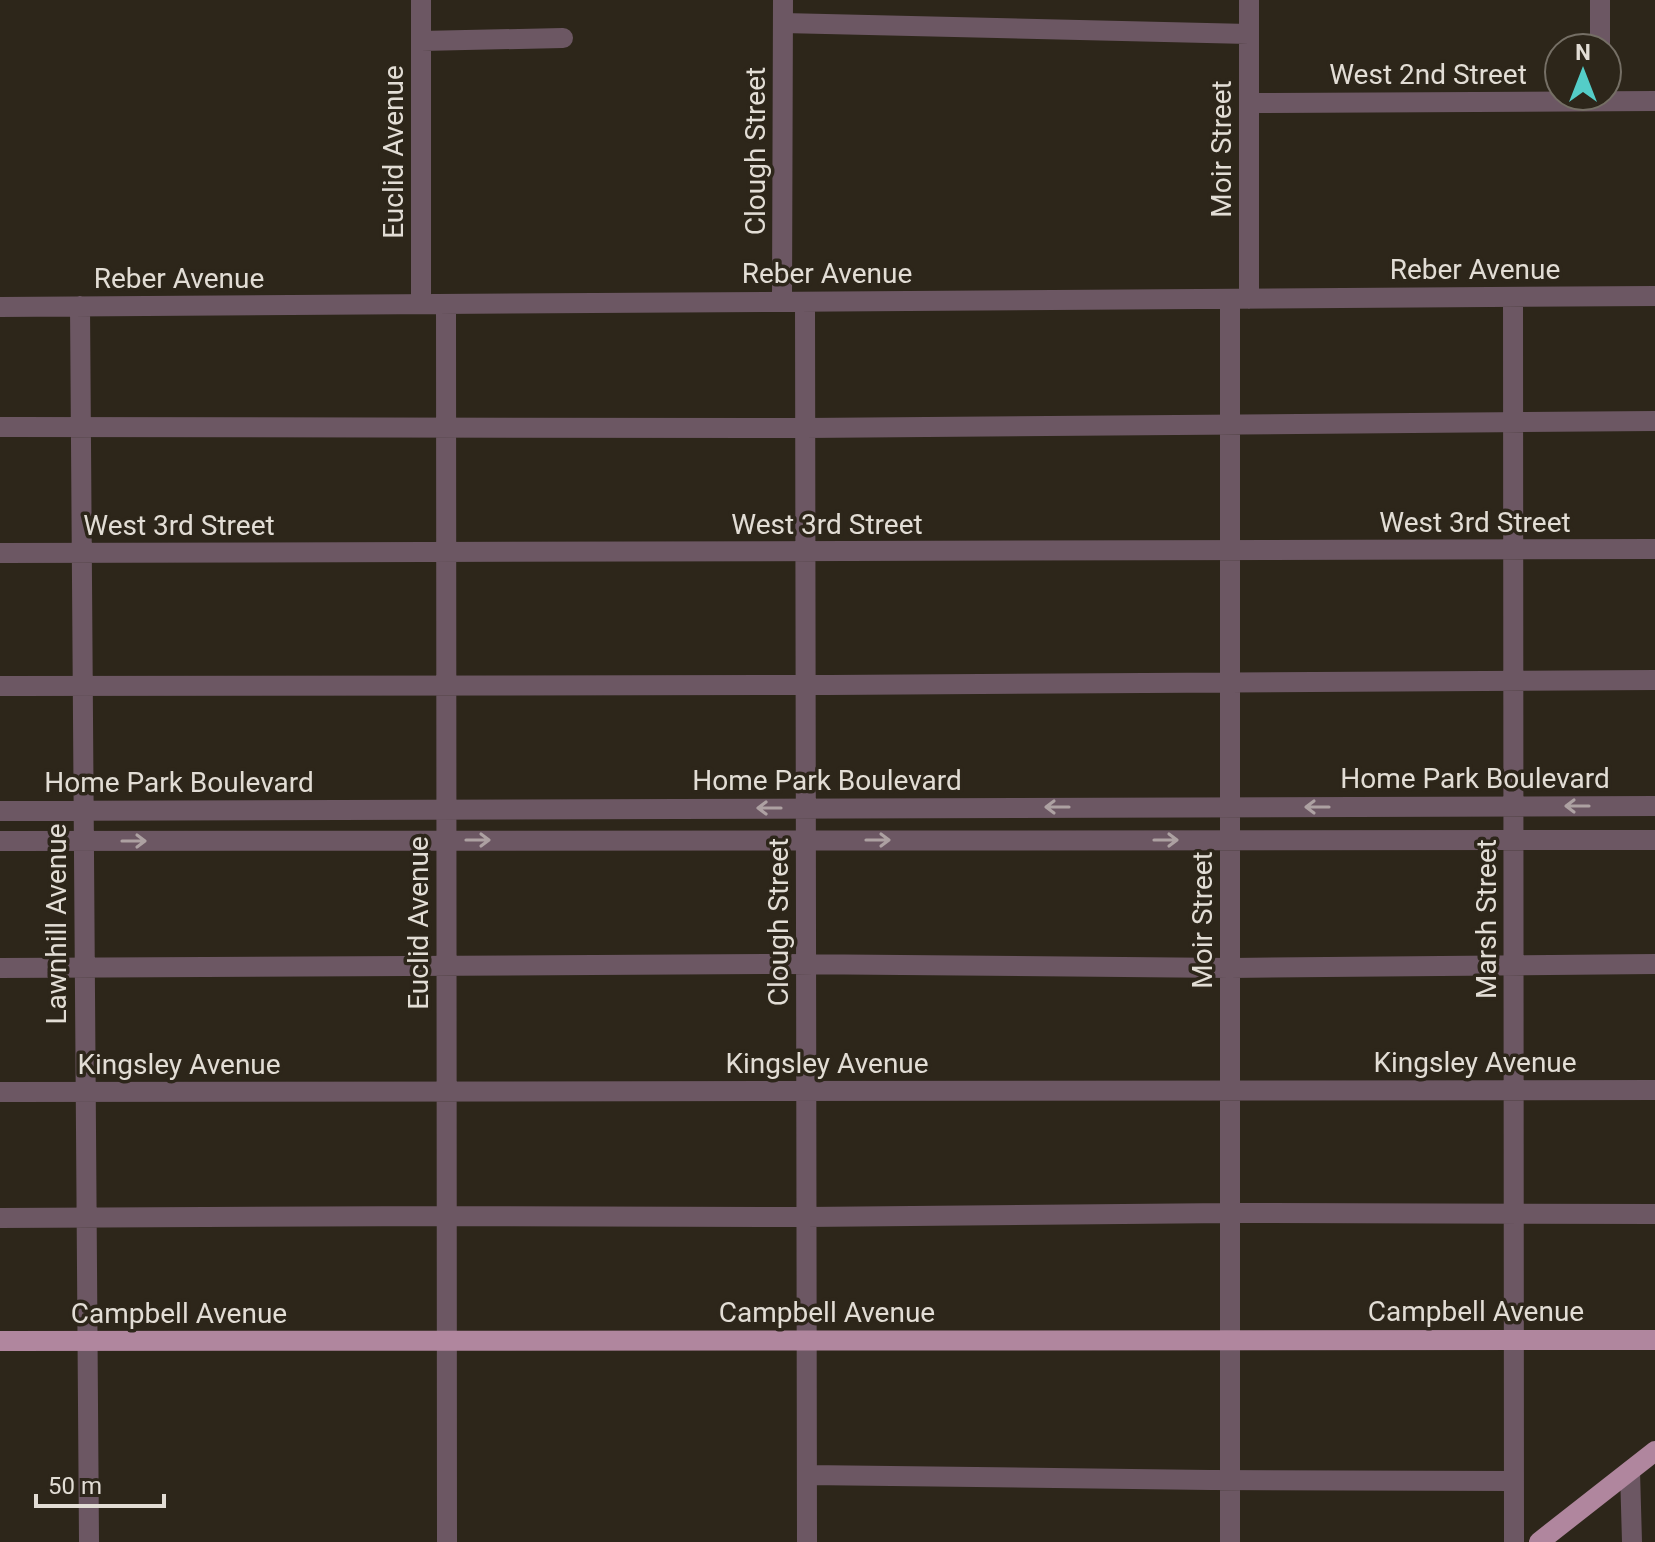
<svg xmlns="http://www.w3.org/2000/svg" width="1655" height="1542" viewBox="0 0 1655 1542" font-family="Roboto,sans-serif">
  <rect width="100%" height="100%" fill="#2d261a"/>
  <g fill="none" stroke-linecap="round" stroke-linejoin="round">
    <path stroke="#6c5763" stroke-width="20" d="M1600,0V48
      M783,23L1249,34
      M421,41L563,38
      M1249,103L1655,101
      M1513,297L1514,1542
      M1230,299V1542
      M1249,299V0
      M782,302L783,0
      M805,302L807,1542
      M421,304V0
      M446,304L447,1542
      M80,306L89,1542
      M0,307L1655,296
      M0,427L805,428L1655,421
      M0,553L1655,549
      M0,686L829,685L1655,680
      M0,811L1655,806
      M0,841L1655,840
      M0,968L786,964L1230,968L1655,964
      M0,1092L1655,1090
      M0,1218L447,1216L806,1217L1230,1213L1655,1214
      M1630,1471L1632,1542
      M807,1475L1210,1480L1514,1481"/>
    <path stroke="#b0869e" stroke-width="20" d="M0,1341L1655,1340
      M1539,1542L1655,1451"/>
  </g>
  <defs><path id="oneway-shaft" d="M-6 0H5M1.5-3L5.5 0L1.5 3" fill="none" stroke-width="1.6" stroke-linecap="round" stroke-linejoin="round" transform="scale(2)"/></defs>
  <g stroke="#ada1a2">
    <use href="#oneway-shaft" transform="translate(1577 806) rotate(180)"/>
    <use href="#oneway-shaft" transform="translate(1057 807) rotate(180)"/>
    <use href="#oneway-shaft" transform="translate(1317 807) rotate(180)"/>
    <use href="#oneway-shaft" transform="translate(769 808) rotate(180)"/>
    <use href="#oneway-shaft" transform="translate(478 840)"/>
    <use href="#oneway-shaft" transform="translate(878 840)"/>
    <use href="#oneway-shaft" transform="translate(1166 840)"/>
    <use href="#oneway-shaft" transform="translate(134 841)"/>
  </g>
  <g text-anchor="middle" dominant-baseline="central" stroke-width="7" stroke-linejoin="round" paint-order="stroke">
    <g font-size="28" fill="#e2ddd5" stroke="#2d261a">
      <text x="1428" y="74">West 2nd Street</text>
      <text transform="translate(1221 149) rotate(-90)">Moir Street</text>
      <text transform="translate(755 151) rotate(-90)">Clough Street</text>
      <text transform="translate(393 152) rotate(-90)">Euclid Avenue</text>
      <text x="1475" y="269">Reber Avenue</text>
      <text x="827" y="273">Reber Avenue</text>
      <text x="179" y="278">Reber Avenue</text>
      <text x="1475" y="522">West 3rd Street</text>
      <text x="827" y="524">West 3rd Street</text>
      <text x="179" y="525">West 3rd Street</text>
      <text x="1475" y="778">Home Park Boulevard</text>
      <text x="827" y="780">Home Park Boulevard</text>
      <text x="179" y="782">Home Park Boulevard</text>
      <text transform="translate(1486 919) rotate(-90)">Marsh Street</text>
      <text transform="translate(1202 920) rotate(-90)">Moir Street</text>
      <text transform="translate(778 922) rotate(-90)">Clough Street</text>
      <text transform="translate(418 923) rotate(-90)">Euclid Avenue</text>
      <text transform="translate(56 924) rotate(-90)">Lawnhill Avenue</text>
      <text x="1475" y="1062">Kingsley Avenue</text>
      <text x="827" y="1063">Kingsley Avenue</text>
      <text x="179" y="1064">Kingsley Avenue</text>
      <text x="1476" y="1311">Campbell Avenue</text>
      <text x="827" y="1312">Campbell Avenue</text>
      <text x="179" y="1313">Campbell Avenue</text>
    </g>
  </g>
  <g transform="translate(1583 72)"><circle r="38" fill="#2d261a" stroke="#756f65" stroke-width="2"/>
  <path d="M0-6L14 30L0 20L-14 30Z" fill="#54cdc8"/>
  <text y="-12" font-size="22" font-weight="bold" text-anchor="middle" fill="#e2ddd5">N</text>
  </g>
  <path d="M36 1494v12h128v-12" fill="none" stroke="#e2ddd5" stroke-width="4"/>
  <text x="48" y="1494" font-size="24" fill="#e2ddd5" stroke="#2d261a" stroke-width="6" paint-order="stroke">50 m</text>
</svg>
